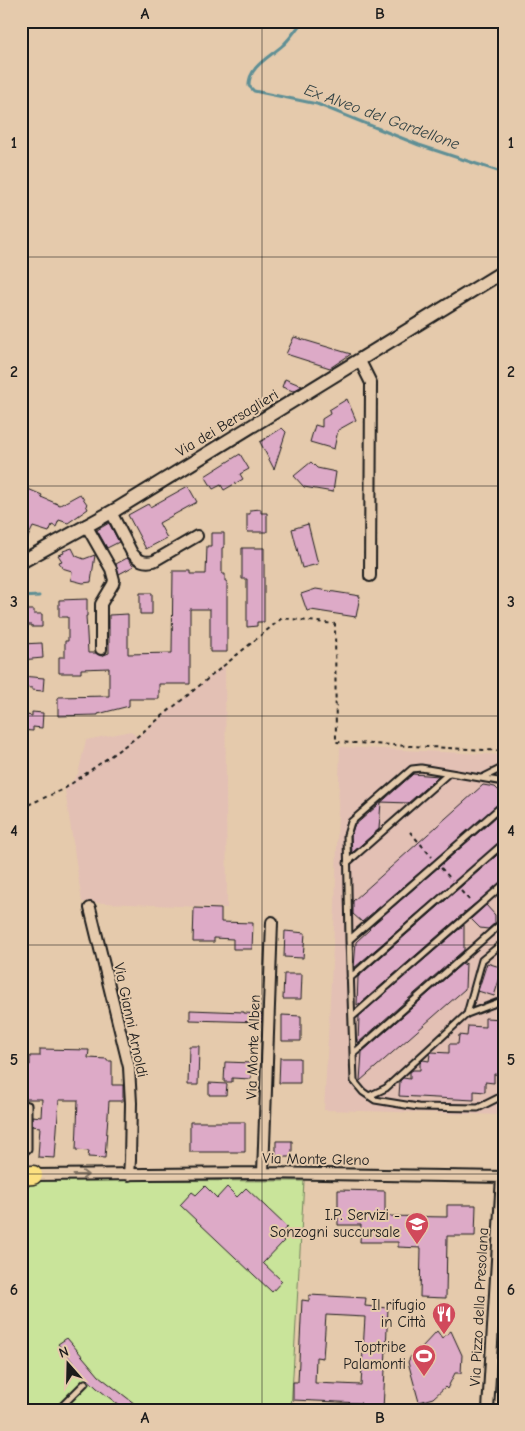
<svg xmlns="http://www.w3.org/2000/svg" width="525" height="1431" viewBox="0 0 525 1431" font-family="'Comic Neue',sans-serif">
  <rect width="100%" height="100%" fill="#e5caac"/>
  <filter id="ink" filterUnits="userSpaceOnUse"><feTurbulence type="fractalNoise" baseFrequency=".02" numOctaves="2"/><feDisplacementMap in="SourceGraphic" scale="10" xChannelSelector="R" yChannelSelector="G"/><feConvolveMatrix kernelMatrix="1 2 1 2 8 2 1 2 1" color-interpolation-filters="sRGB"/></filter>
  <g filter="url(#ink)">
    <path fill="#e3c0b4" d="M225,664L227,908L82,902L65,790L78,774L86,740L131,731L137,737Z
      M340,747L504,755V1115L324,1110L335,908Z"/>
    <path fill="#c9e49a" stroke="#72805b" d="M24,1180L304,1181L291,1410H21V1288Z"/>
    <g fill="none" stroke-linecap="round" stroke-linejoin="round">
      <path stroke="#5e8f95" stroke-width="3" d="M303,21C296,29 290,39 283,45C270,57 248,67 249,86L254,91L317,104L419,145L504,173
        M21,597L39,596"/>
    </g>
    <path fill="#ddaac7" stroke="#1c1c1c" fill-rule="evenodd" d="M294,337L351,354L330,368L286,354Z
      M285,379L302,386L293,391L282,387Z
      M347,399L356,420L338,430L334,449L310,442L315,425L322,427V419L330,414L329,410Z
      M282,428L286,432L274,469L260,442Z
      M240,454L249,469L240,474L243,479L224,490L221,485L213,489L205,476Z
      M311,462L317,468L336,472L333,492L304,487L294,476Z
      M188,486L197,502L159,523L167,538L146,549L128,515L148,504L150,507Z
      M28,489L42,495L41,497L60,505L80,494L87,504L86,505L88,509L68,523L59,520L56,527L52,525L49,532L33,527L21,551V504Z
      M261,509V513H267V532H247V514H250V510Z
      M109,523L119,542L107,548L97,530Z
      M308,524L318,564L302,568L292,529Z
      M211,533H224V547L222,548V574H225V581H227V652H210V609H190V684H159V699H129V706L98,714V715L58,716V697L109,696V668L81,669V673H59V657H65V641H68V617H59V600L87,599V616H86L88,653H96L101,656L109,653V615L128,614V654L172,653L173,571H191V574H206L207,546H211Z
      M72,548L76,556L84,559L95,555L91,582L83,583L71,580L72,571L62,568L59,562L62,561L58,555L64,553L63,551Z
      M242,548H264V622H257V626L247,627V579H242Z
      M127,558L134,566L119,574L116,564Z
      M316,589L360,596L356,617L311,610L307,611L301,594Z
      M140,593H152V614H140Z
      M21,610H34V614H42V627H32V625H21Z
      M42,643L43,658L21,660V644Z
      M21,676L44,678L43,691L32,690V688L21,687Z
      M32,712L43,713L42,728L33,727V731L21,730V714L32,716Z
      M413,774L439,776L408,803L381,802L379,829L352,853L351,836L354,826L377,806Z
      M483,785L495,787L504,796V800L362,922L353,914V901Z
      M504,810V839L354,968L356,942L370,929L369,928Z
      M504,849V880L465,912L464,911V913L360,1004V1003L357,1005L358,977Z
      M486,905L495,915V923L488,929L480,928L471,919Z
      M194,908L221,909V922L253,923L252,949H233V939L214,938V942H193Z
      M464,925V950L358,1043L359,1016Z
      M285,931L305,933L303,958L284,957Z
      M464,962V965L466,963L465,989L360,1081L362,1052Z
      M487,963L503,968L494,996L478,991Z
      M284,974H302L301,999H283Z
      M190,1010L244,1012V1013L262,1014V1022L190,1020Z
      M282,1015L301,1016V1041H282Z
      M485,1018L504,1019V1075L494,1074V1083L485,1082V1092L474,1091V1100L399,1096L400,1081L403,1078L410,1079V1072L413,1070H420V1063L423,1060L429,1061L430,1054L432,1052L449,1053V1044H458L459,1035L467,1036L468,1026L485,1027Z
      M189,1046H199L198,1085H188Z
      M40,1049L89,1050L88,1058L107,1059V1061H112V1085H123V1101H109L105,1158L88,1157L89,1151L76,1150L78,1100H59L55,1158L38,1157L40,1127L32,1126V1116L41,1117L42,1099H21V1065H30V1056H40Z
      M280,1058H300V1083H279Z
      M225,1062L252,1063L251,1079L232,1078V1082H224Z
      M209,1083L227,1084L226,1095H209Z
      M190,1122H245V1152H190Z
      M276,1141H292V1157H276Z
      M205,1186L217,1198L227,1187L237,1197L246,1188L287,1227L278,1236L284,1241L263,1263L282,1281L272,1292L180,1205L192,1192L196,1195Z
      M338,1190L385,1191V1216L447,1217V1205H476L475,1236H447L446,1298L420,1297L421,1248L398,1247V1242H360L361,1225H338Z
      M309,1295L366,1298L365,1306L388,1308L383,1410L360,1409L361,1403L293,1400V1382H298L302,1300L309,1301ZM326,1315L365,1317L361,1385L315,1383L316,1357L323,1358Z
      M437,1331L442,1338L451,1331L462,1355L461,1373H455L447,1389L445,1387L433,1398L419,1402L408,1362L411,1356L415,1357L421,1348Z
      M67,1338L99,1376L135,1404L130,1410H125L97,1388L82,1374L58,1344Z"/>
    <g fill="none" stroke-linecap="round" stroke-linejoin="round">
      <g stroke="#1c1c1c" stroke-width="9">
        <path id="service" d="M482,778L504,767
          M504,782L421,768L412,769L351,822L347,835L349,940L354,1081L363,1092L375,1100L418,1107L478,1108L504,1095
          M347,863L449,773
          M349,940L504,804
          M350,978L504,843
          M467,1014L504,1000
          M352,1017L504,884
          M353,1054L504,921
          M369,1096L386,1088L467,1014L482,960L504,942
          M21,1104L28,1105V1149L21,1155
          M58,1410L85,1383"/>
      </g>
      <g stroke="#1c1c1c" stroke-width="14">
        <path id="minor" d="M360,361L371,383L370,576
          M111,512L132,553C139,561 144,563 154,561L197,536
          M86,525L111,569L114,580L113,584L101,604V649
          M90,908L129,1067L131,1103L130,1160L129,1175
          M263,1173L272,922
          M33,1175L263,1173L504,1177
          M488,1410L502,1177"/>
      </g>
      <g stroke="#1c1c1c" stroke-width="16">
        <path id="tertiary" d="M21,562L117,509L504,271"/>
      </g>
      <g stroke="#1c1c1c" stroke-width="21">
        <path id="trunk" d="M21,1176L33,1175"/>
      </g>
      <path stroke="#1c1c1c" stroke-width="2" stroke-dasharray="4 4" stroke-linecap="butt" d="M21,808L64,789L133,740L282,618L335,624L336,742L504,751
        M410,832L432,857
        M441,868L452,880
        M461,891L471,902"/>
      <use href="#service" stroke="#e5caac" stroke-width="5"/>
      <use href="#minor" stroke="#e5caac" stroke-width="10"/>
      <use href="#tertiary" stroke="#e5caac" stroke-width="12"/>
      <use href="#trunk" stroke="#fce080" stroke-width="18"/>
    </g>
    <defs><path id="oneway-shaft" d="M-6 0H5M1.5-3L5.5 0L1.5 3" fill="none" stroke-width="1.6" stroke-linecap="round" stroke-linejoin="round" transform="scale(1.25)"/></defs>
    <use stroke="#807364" href="#oneway-shaft" transform="translate(81 1175)"/>
  </g>
  <path fill="none" stroke="#1c1c1c" stroke-width="1" stroke-opacity="0.55" d="M262,21V1410M21,257H504M21,486H504M21,716H504M21,945H504M21,1174H504"/>
  <defs>
    <g id="school-pin" transform="scale(1.25)"><path d="M0 17L-7.5 6A9.5 9.5 0 1 1 7.5 6Z" fill="#d1495b" stroke="#e5caac"/><path d="M0-5L7-2L0 1L-7-2ZM-4 1L0 2.5L4 1V4Q0 6-4 4Z" fill="#fff"/></g>
    <g id="restaurant-pin" transform="scale(1.25)"><path d="M0 17L-7.5 6A9.5 9.5 0 1 1 7.5 6Z" fill="#d1495b" stroke="#e5caac"/><path d="M-5-6h1v4h1v-4h1v4h1v-4h1v5L-1.5 .5V6h-2V.5L-5-1ZM5-6V6H3V1.5H1.5Q1.5-4 5-6Z" fill="#fff"/></g>
    <g id="stadium-pin" transform="scale(1.25)"><path d="M0 17L-7.5 6A9.5 9.5 0 1 1 7.5 6Z" fill="#d1495b" stroke="#e5caac"/><path d="M0-5a6.5 5 0 1 0 0 10a6.5 5 0 1 0 0-10ZM-3.5-1.8h7v3.6h-7Z" fill="#fff"/></g>
  </defs>
  <g fill-rule="evenodd">
    <use href="#school-pin" x="417" y="1224"/>
    <use href="#restaurant-pin" x="444" y="1314"/>
    <use href="#stadium-pin" x="424" y="1356"/>
  </g>
  <g text-anchor="middle" dominant-baseline="central" stroke-width="4" stroke-linejoin="round" paint-order="stroke">
    <g font-size="15" fill="#1c1c1c" stroke="#e5caac">
      <text transform="translate(227 423) rotate(-31)">Via dei Bersaglieri</text>
      <text transform="translate(131 1020) rotate(78)">Via Gianni Arnoldi</text>
      <text transform="translate(253 1047) rotate(-88)">Via Monte Alben</text>
      <text transform="translate(316 1159) rotate(1)">Via Monte Gleno</text>
      <text transform="translate(479 1307) rotate(-87)">Via Pizzo della Presolana</text>
    </g>
    <g font-size="15" fill="#1c1c1c" stroke="#e5caac" text-anchor="end">
      <text x="400" y="1215">I.P. Servizi -<tspan x="400" dy="17">Sonzogni succursale</tspan></text>
      <text x="426" y="1305">Il rifugio<tspan x="426" dy="17">in Città</tspan></text>
      <text x="406" y="1347">Toptribe<tspan x="406" dy="17">Palamonti</tspan></text>
    </g>
    <g font-size="16" font-style="italic" fill="#324244" stroke="#e5caac">
      <text transform="translate(382 117) rotate(20)">Ex Alveo del Gardellone</text>
    </g>
  </g>
  <rect width="525" height="1431" fill="none" stroke="#e5caac" stroke-width="55"/>
  <g transform="translate(68 1364) rotate(340)" stroke="#e5caac" stroke-width="4" paint-order="stroke">
  <path d="M0-4L9 19L0 12L-9 19Z" fill="#1c1c1c"/>
  <text y="-8" font-size="14" font-weight="bold" text-anchor="middle" fill="#1c1c1c">N</text>
  </g>
  <rect x="28" y="28" width="470" height="1376" fill="none" stroke="#1c1c1c" stroke-width="2"/>
  <g font-size="16" text-anchor="middle" font-weight="bold" fill="#1c1c1c">
    <text x="145" y="19">A</text>
    <text x="380" y="19">B</text>
    <text x="14" y="148">1</text>
    <text x="511" y="148">1</text>
    <text x="14" y="377">2</text>
    <text x="511" y="377">2</text>
    <text x="14" y="607">3</text>
    <text x="511" y="607">3</text>
    <text x="14" y="836">4</text>
    <text x="511" y="836">4</text>
    <text x="14" y="1065">5</text>
    <text x="511" y="1065">5</text>
    <text x="14" y="1295">6</text>
    <text x="511" y="1295">6</text>
    <text x="145" y="1423">A</text>
    <text x="380" y="1423">B</text>
  </g>
</svg>
